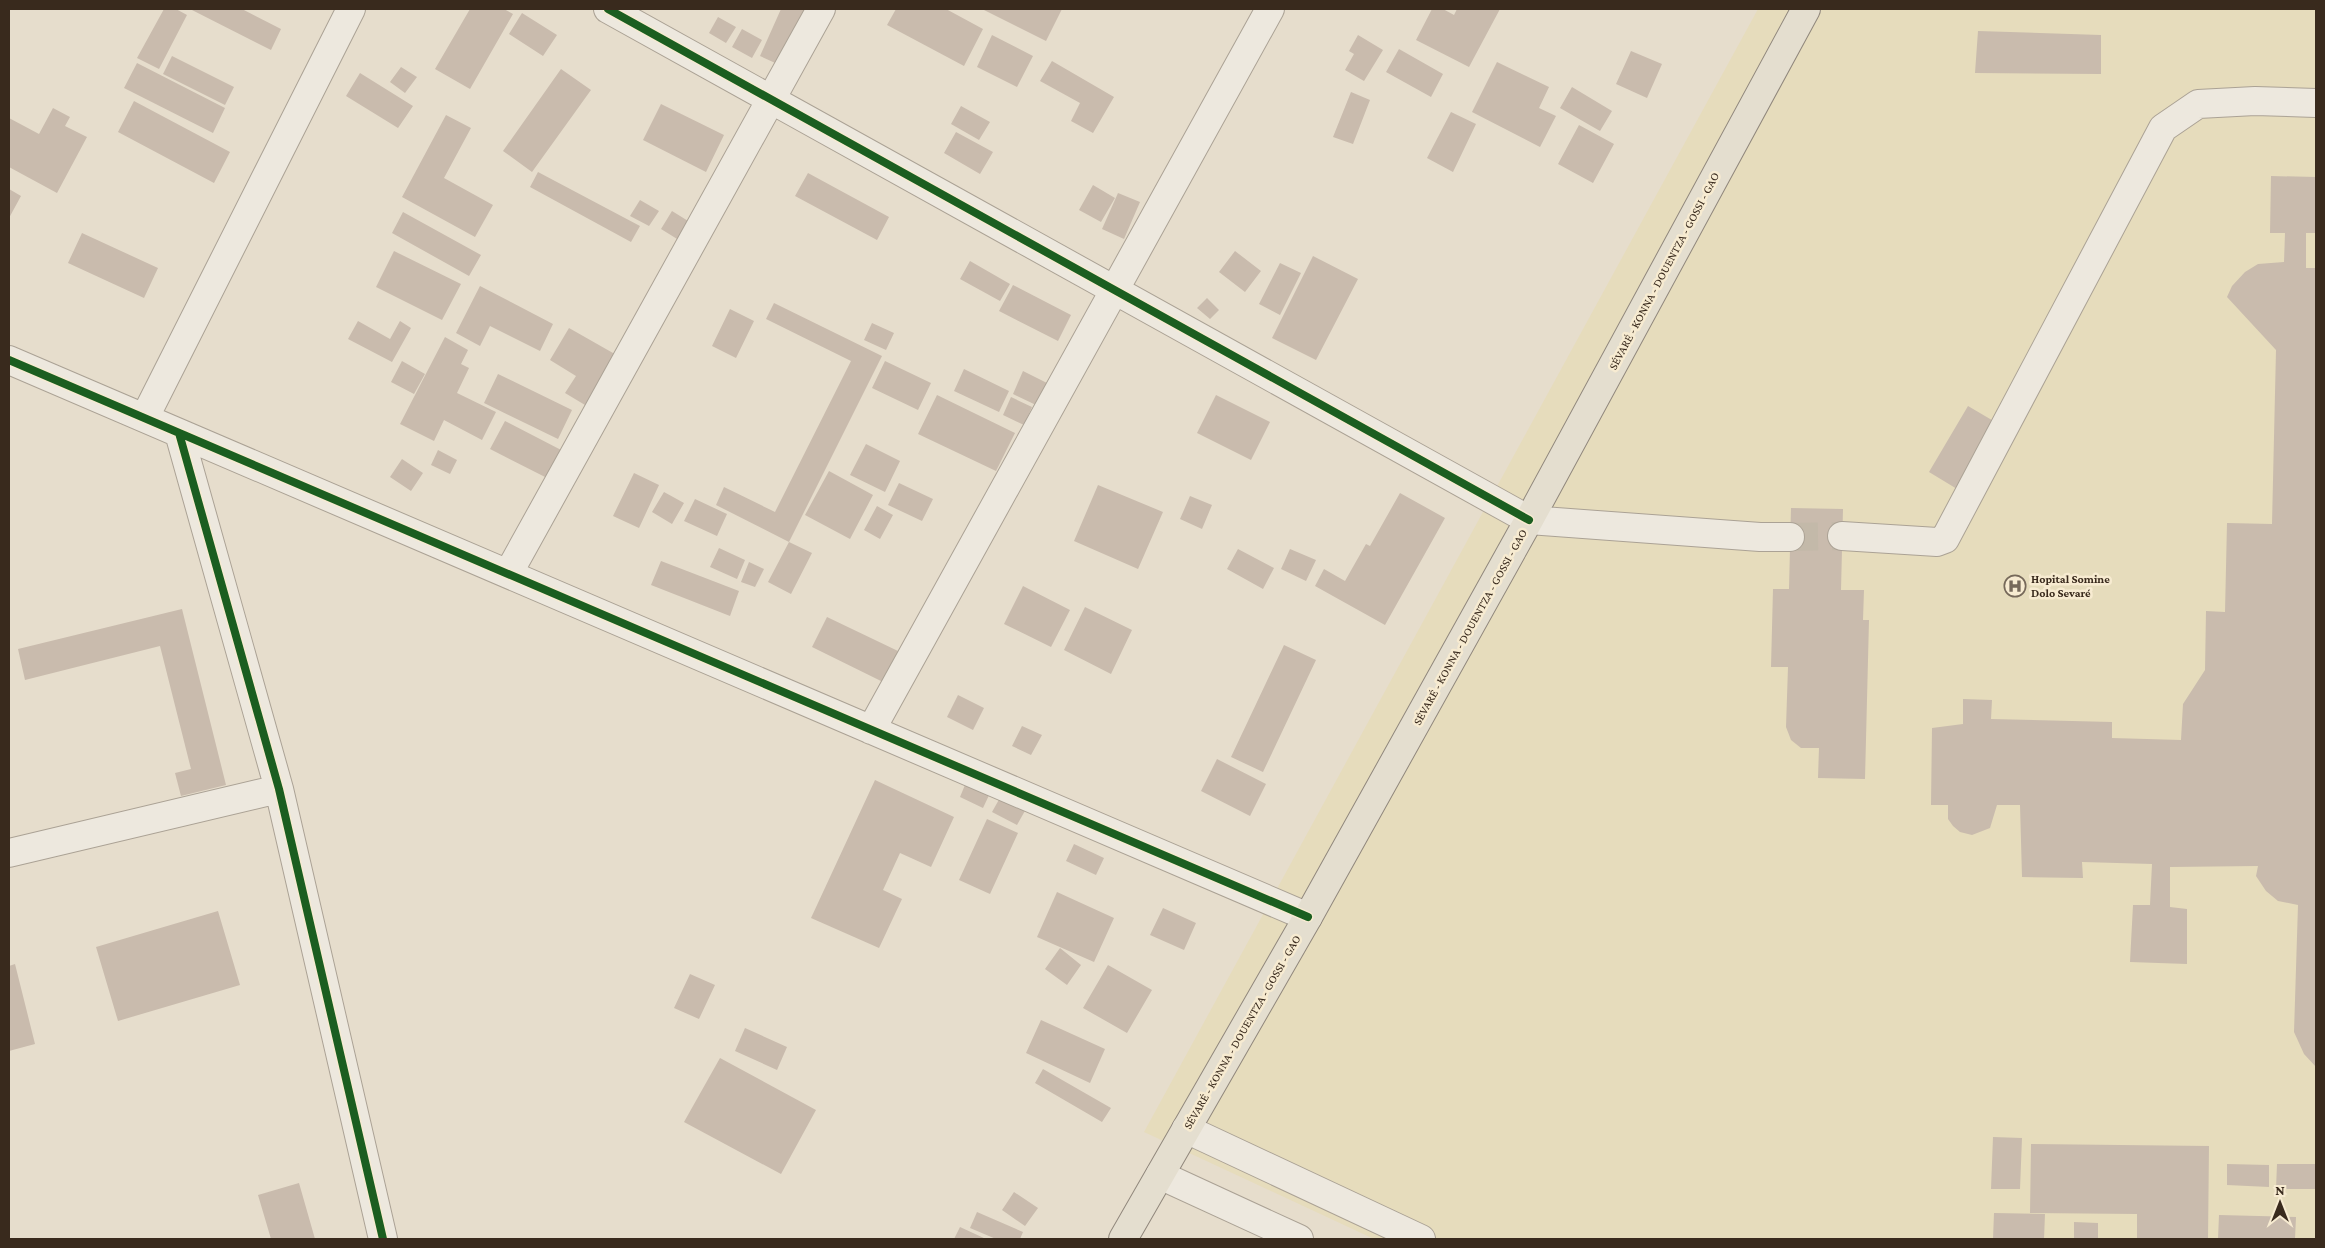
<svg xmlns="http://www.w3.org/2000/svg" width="2325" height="1248" viewBox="0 0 2325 1248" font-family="'Crimson Pro',serif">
  <rect width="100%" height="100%" fill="#e6ddcc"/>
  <path fill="#e6dcbc" d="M1758,9H2316V1239H1374L1144,1132Z"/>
  <path fill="#c9bbad" d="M164,9H176L187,15L159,69L137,58Z
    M190,9H242L281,29L271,50Z
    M470,9H504L513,14L470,89L435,69Z
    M781,9H811L784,67L760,56Z
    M896,9H946L983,29L964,66L887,25Z
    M982,9H1062L1046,41Z
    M1432,9H1443L1454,15L1457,9H1500L1469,67L1416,40Z
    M522,13L557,35L543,56L509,34Z
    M718,17L736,27L726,43L709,33Z
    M742,29L762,40L752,58L732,47Z
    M1978,31L2101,35V74L1975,73Z
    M992,35L1033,56L1017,87L977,67Z
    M1358,35L1383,50L1364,81L1345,70L1354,54L1349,51Z
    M1399,49L1443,74L1431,97L1386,72Z
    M1631,51L1662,64L1647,98L1616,84Z
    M172,56L234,87L225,105L163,74Z
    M1052,61L1114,97L1093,133L1071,121L1080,103L1040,81Z
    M1497,62L1549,87L1539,108L1556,116L1540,147L1472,112Z
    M137,63L225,108L213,133L124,88Z
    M401,67L417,77L405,93L390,82Z
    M561,69L591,90L532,172L503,151Z
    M360,73L413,106L398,128L346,96Z
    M1572,87L1612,111L1600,131L1560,108Z
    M1351,92L1370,100L1353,144L1333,137Z
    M134,101L230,152L214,183L118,132Z
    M661,104L724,135L706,172L643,140Z
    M961,106L990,122L979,140L951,124Z
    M53,108L70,117L65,126L87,137L57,193L9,167V118L39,134Z
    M1451,112L1476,124L1453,172L1427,158Z
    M446,115L471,128L444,178L493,205L475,237L402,197Z
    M1579,125L1614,144L1593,183L1558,164Z
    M956,132L993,152L980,174L944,153Z
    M538,172L640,226L631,242L530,187Z
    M808,173L889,217L877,240L795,196Z
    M2271,176L2316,177V233H2306V268H2316V1067L2304,1054L2294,1032L2298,905L2278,901L2266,891L2256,876L2258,866L2170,867V907L2187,909V964L2130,962L2133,905H2150L2152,864L2082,862L2083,878L2022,877L2020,805H1997L1990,828L1972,835L1960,832L1953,826L1948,819V805H1931L1932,728L1963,724V699L1992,700L1991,719L2112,722V738L2181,740L2183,704L2205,670L2206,611L2225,612L2227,523L2272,524L2276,350L2227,297L2232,286L2245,272L2258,264L2284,262L2285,233H2270Z
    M1093,185L1115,198L1101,222L1079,210Z
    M9,189L21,196L9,218Z
    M1118,193L1140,202L1124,239L1102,229Z
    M640,200L659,211L649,226L630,216Z
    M672,211L693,224L682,242L661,229Z
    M403,212L481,255L469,276L392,233Z
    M82,233L158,268L144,298L68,263Z
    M394,251L461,284L442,320L376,287Z
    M1235,251L1261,271L1245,292L1219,272Z
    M1313,256L1358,279L1316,360L1272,338Z
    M970,261L1010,284L1000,301L960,279Z
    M1280,263L1301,273L1280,315L1259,304Z
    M1013,285L1071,315L1058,341L999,311Z
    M480,286L553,324L540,351L490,326L480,346L456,333Z
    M1207,298L1219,310L1210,319L1197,308Z
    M774,303L882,356L789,542L812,553L791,594L768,582L789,542L716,505L724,487L775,512L851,361L766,319Z
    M730,309L754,321L736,358L712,346Z
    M358,321L390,339L400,321L411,328L392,362L348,339Z
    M872,323L894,333L886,350L864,340Z
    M569,328L620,357L590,408L565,393L576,376L550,360Z
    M445,337L468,350L461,364L469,368L457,393L496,412L482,440L444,420L434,441L400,424Z
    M402,361L425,374L414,394L391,382Z
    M885,361L931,383L918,410L872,388Z
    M964,369L1009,391L999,412L954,391Z
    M1023,371L1047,383L1036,405L1013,394Z
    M498,374L572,410L558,439L484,403Z
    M937,395L1015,433L996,471L918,434Z
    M1216,395L1270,422L1251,460L1197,433Z
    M1011,397L1032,407L1024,425L1003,415Z
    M1968,406L2002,426L1962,492L1929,472Z
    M505,421L565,452L551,480L490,449Z
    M866,444L900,461L885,492L850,475Z
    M438,450L457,460L450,474L431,465Z
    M402,459L423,473L411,491L390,477Z
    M829,471L873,495L850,539L805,515Z
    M634,473L659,485L639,528L613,516Z
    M899,483L933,499L922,521L888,505Z
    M1098,485L1163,512L1138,569L1074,541Z
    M664,492L684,503L672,524L652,512Z
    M1400,493L1445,518L1385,625L1315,586L1324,569L1345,581L1366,544L1370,546Z
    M1190,496L1212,505L1202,529L1180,519Z
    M695,499L727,514L717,536L684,521Z
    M877,506L893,515L880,539L864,530Z
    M1791,508L1843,509L1841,590H1864L1863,620H1869L1865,779L1818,778L1819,748H1801L1791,740L1786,727L1788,667H1771L1773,589H1789Z
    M719,548L745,560L737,579L710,567Z
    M1238,549L1274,568L1263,589L1227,569Z
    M1290,549L1316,560L1306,581L1281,569Z
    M661,561L739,591L730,616L651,585Z
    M749,562L764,569L755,587L741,582Z
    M1023,586L1070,610L1051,647L1004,624Z
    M1085,607L1132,630L1111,674L1064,650Z
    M182,609L226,785L181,796L175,773L191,769L160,646L25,680L18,649Z
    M827,617L898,651L883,682L812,647Z
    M1284,645L1316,660L1263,772L1231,757Z
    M958,695L984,708L973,730L947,717Z
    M1022,726L1042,735L1031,755L1012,746Z
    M1217,759L1266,784L1250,816L1201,791Z
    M875,780L954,817L931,867L900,853L883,890L902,899L879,948L811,918Z
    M967,780L991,791L983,808L960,797Z
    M1001,796L1026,809L1017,825L992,812Z
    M987,819L1018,833L990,894L959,880Z
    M1074,844L1104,858L1096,875L1066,861Z
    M1057,892L1114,918L1094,962L1037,937Z
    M1163,908L1196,923L1184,950L1150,935Z
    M218,911L240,985L118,1021L96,947Z
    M1060,948L1081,965L1067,985L1045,969Z
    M15,964L35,1044L9,1051V966Z
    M1108,965L1152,990L1127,1033L1083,1008Z
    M690,974L715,985L699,1019L674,1008Z
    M1041,1020L1105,1049L1090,1083L1026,1053Z
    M745,1028L787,1047L777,1070L735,1051Z
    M720,1058L816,1110L781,1174L684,1122Z
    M1043,1069L1111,1108L1102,1122L1035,1083Z
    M1993,1137L2022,1138L2020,1189H1991Z
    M2031,1144L2209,1146L2208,1239H2137V1214L2030,1213Z
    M2227,1164L2269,1165V1187L2227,1185Z
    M2277,1164H2316V1189H2276Z
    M299,1183L315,1239H271L258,1195Z
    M1014,1192L1038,1208L1025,1226L1002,1210Z
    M977,1212L1023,1232L1020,1239H996L970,1228Z
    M1994,1213L2045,1214L2044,1239H1993Z
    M2219,1215L2296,1217L2295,1239H2218Z
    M2074,1222L2098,1223V1239H2074Z
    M960,1227L986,1239H954Z"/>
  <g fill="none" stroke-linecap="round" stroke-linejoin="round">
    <path stroke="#c3b9a9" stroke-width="28" stroke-dasharray="28 14" stroke-linecap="butt" d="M1790,537L1842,536"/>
    <g stroke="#aba295" stroke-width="30">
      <path id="minor" d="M608,9L1529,520L1760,537H1790
        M9,360L1308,917
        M145,417L351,9
        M179,433L279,789L383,1239
        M1842,536L1937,542L1945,539L2163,128L2198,104L2255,101L2316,103
        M508,574L821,9
        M871,730L1270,9
        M9,853L279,789
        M1186,1129L1421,1239
        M1160,1175L1299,1239"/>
    </g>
    <g stroke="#90877c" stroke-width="30">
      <path id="major" d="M1123,1239L1308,917L1529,520L1806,9"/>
    </g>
    <use href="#minor" stroke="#ede8de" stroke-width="28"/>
    <use href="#major" stroke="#e4decf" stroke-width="28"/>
    <g stroke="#f7ebd1" stroke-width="11">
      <path id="cycleway" d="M608,9L1529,520
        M9,360L1308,917
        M179,433L279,789L383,1239"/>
    </g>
    <use href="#cycleway" stroke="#1b5e20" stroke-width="8"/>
  </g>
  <defs>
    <g id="hospital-ring" transform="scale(1.125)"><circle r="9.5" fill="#f7ebd1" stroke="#76695a" stroke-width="1.5"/><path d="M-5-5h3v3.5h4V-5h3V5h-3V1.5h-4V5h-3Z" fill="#76695a"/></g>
  </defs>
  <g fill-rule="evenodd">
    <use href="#hospital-ring" x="2015" y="586"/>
  </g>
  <g text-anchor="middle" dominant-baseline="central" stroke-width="5" stroke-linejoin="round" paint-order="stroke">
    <g font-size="12" fill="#392a1d" stroke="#f7ebd1">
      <text transform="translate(1664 271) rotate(-62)">SÉVARÉ - KONNA - DOUENTZA - GOSSI - GAO</text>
      <text transform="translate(1470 627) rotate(-61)">SÉVARÉ - KONNA - DOUENTZA - GOSSI - GAO</text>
      <text transform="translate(1242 1032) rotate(-60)">SÉVARÉ - KONNA - DOUENTZA - GOSSI - GAO</text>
    </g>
    <g font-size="12" font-weight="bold" fill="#392a1d" stroke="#f7ebd1" text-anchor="start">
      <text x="2031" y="579">Hopital Somine<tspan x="2031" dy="14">Dolo Sevaré</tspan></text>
    </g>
  </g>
  <rect width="2325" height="1248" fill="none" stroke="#392a1d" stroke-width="20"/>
  <g transform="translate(2280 1203)" stroke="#f7ebd1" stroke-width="4" paint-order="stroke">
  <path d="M0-4L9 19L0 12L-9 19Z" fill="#392a1d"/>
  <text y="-8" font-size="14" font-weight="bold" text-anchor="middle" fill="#392a1d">N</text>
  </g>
</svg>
